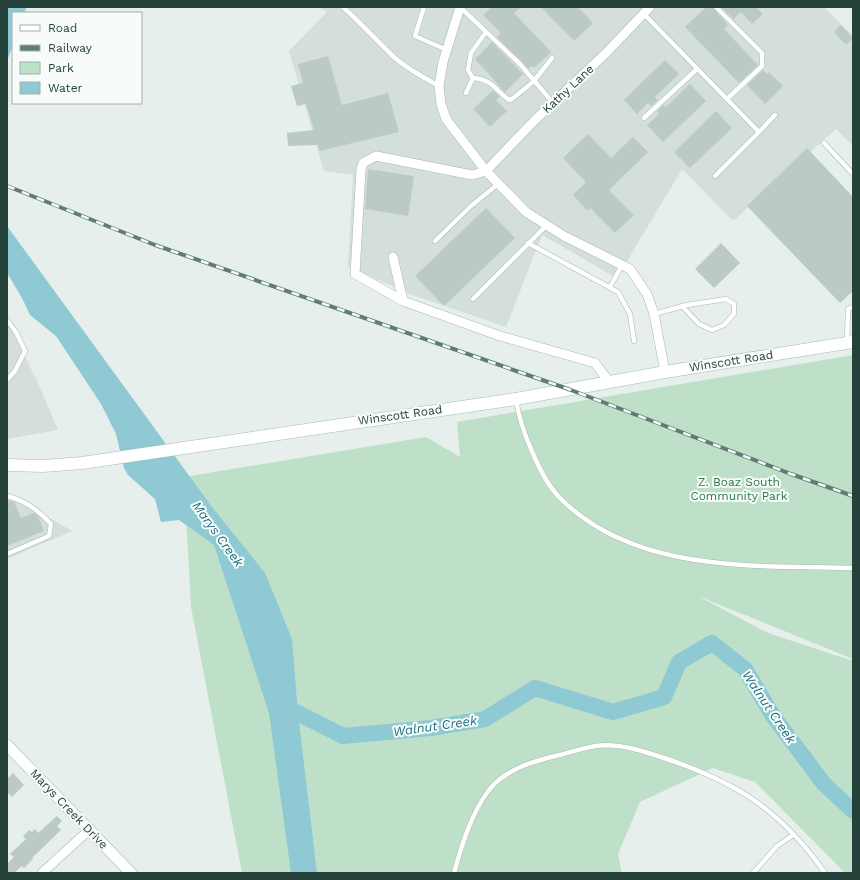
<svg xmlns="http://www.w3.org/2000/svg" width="860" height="880" viewBox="0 0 860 880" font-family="'Work Sans',sans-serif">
  <rect width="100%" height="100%" fill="#e6efeb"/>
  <path fill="#d4dfda" d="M318,7H824L853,36V146L836,129L733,221L682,169L617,278L542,235L506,327L407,293L348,266L353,175L324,171L289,51L327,12Z
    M7,321L38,383L58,430L7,439Z
    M7,493L72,531L7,559Z"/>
  <path fill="#bfe0c8" d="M853,355V659L698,596L768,633L853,661V873H845L755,782L713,768L640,802L618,854L622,873H242L191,607L184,477L426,437L460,457L457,422Z"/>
  <path fill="#8ec9d4" d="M7,7H26L25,13H13V45L7,61Z
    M7,226L212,507L265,573L292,639L298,714L317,873H291L269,713L214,545L179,520L161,522L155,499L128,475L124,468L116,434L101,404L56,336L30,315L22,298L7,273Z"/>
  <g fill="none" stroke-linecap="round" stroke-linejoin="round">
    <path stroke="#8ec9d4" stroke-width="16" d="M284,706L343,736L431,728L485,719L535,688L613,712L664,697L679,662L712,643L745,669L773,716L824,784L853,811"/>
  </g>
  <path fill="#bbcac4" d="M492,7H521L514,13L516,15L551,52L534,68L531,66L529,69L497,37L501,33L483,15Z
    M541,7H578L593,23L574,41Z
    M706,7H712L728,25L724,29L758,65L739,83L685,27Z
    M721,7H756L763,14L752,24L741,12L734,19Z
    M841,25L853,38L846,45L834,32Z
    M492,42L523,74L505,92L475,59Z
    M328,56L342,105L388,93L399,132L319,151L318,145L288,146L287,133L314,130L306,104L297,106L291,86L303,83L298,64Z
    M665,60L679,74L655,97L658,100L651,106L648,103L637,114L624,100Z
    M763,70L767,74L769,72L783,86L765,104L747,85Z
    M690,84L706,101L663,142L647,125L659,114L657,111L663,105L666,107Z
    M493,90L500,97L496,100L507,111L490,127L473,109Z
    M716,111L732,128L690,168L674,152Z
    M588,134L611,158L633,137L648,152L609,190L634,215L615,233L590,208L588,211L573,195L586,182L563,158Z
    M807,148L853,197V291L840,303L747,206Z
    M368,169L414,176L408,216L365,209Z
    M486,208L515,238L444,306L415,276Z
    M721,243L740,263L714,288L695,269Z
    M7,501L14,502L21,518L34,513L38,516L44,531L7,546Z
    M13,773L24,785L12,797L7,792V779Z
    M57,816L62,821L57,826L61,830L32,858L33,859L24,868L22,866L14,873H7V864L14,857L10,854L26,839L23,836L29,830L32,832L35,829L38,833Z"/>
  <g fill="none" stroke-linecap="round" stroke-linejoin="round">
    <g stroke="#a8b8b2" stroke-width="5.5">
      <path id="service" d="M343,7C361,23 377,41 394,57C407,69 423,77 439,86
        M424,7L415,36L447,50
        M460,7L520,64L553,103
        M716,7L762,53V66L727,99
        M644,14L759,132L775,115
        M473,78L468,70L471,53L486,32
        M466,93L473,78C491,79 495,89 509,100L512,99L534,81L552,58
        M644,118L697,69
        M824,143L853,174
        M715,176L759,132
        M435,241L471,206L498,184
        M528,243L618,292L630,314L634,341
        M610,287L622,265
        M473,299L547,225
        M654,314L687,305L726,299L734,304V314L724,325L712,330L699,324L682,306
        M7,320L16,332L25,351L15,371L7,380
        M847,343L848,309L853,307
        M516,400C519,418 524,433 531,449C538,466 546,483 558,496C633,574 755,565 853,568
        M7,496C26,501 38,510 51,524L49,536L7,554
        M454,873C462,844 471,814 489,790C505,770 531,762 555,756C569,753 582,748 596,746C619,743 643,751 664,758C736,782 781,810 825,873
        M753,873L777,846L793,835"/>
    </g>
    <g stroke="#a8b8b2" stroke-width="10">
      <path id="minor" d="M460,7L443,62L439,86L441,104L446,119L486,171L526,212L564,236L630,269L647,294L654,314L665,372
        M393,257L403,301L500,336L595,363L610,383
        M403,301L355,274L361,170L363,163L376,156L472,175L486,171L535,120L606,53L650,7
        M42,873L89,830"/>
    </g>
    <g stroke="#a8b8b2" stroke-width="12">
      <path id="tertiary" d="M7,745L131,873"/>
    </g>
    <g stroke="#a4bbb3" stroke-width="13">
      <path id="secondary" d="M7,465L43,466L82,463L516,399L665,372L853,342"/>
    </g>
    <use href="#service" stroke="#fff" stroke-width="4.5"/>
    <use href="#minor" stroke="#fff" stroke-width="9"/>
    <use href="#tertiary" stroke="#fff" stroke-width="11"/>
    <use href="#secondary" stroke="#fff" stroke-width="12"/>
    <g stroke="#5f7d75" stroke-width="4">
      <path id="rail" d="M7,186L155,245L571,390L791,474L853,496"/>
    </g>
    <use href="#rail" stroke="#f7fbf9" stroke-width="2.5" stroke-dasharray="8" stroke-linecap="butt"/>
  </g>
  <g text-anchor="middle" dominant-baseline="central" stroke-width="4" stroke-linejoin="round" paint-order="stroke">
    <g font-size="12" fill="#24423a" stroke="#f7fbf9">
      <text transform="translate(568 89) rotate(-43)">Kathy Lane</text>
      <text transform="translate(731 361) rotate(-9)">Winscott Road</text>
      <text transform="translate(400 415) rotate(-8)">Winscott Road</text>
      <text transform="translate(69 809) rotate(46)">Marys Creek Drive</text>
    </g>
    <g font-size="12" fill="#2d7a4b" stroke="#f7fbf9">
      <text x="739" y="482">Z. Boaz South<tspan x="739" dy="14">Community Park</tspan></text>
    </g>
    <g font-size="13" font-style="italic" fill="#1c6f80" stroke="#f7fbf9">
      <text transform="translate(218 534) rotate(54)">Marys Creek</text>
      <text transform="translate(769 707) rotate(56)">Walnut Creek</text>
      <text transform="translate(435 726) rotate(-8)">Walnut Creek</text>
    </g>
  </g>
  <rect width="860" height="880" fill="none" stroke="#24423a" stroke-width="16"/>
  <rect x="12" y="12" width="130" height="92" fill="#f7fbf9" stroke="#a3b1ad"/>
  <rect x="20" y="25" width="20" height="6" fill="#ffffff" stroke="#a3b1ad"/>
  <text x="48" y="32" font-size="12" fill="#24423a">Road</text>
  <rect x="20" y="45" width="20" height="6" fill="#5f7d75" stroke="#a3b1ad"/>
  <text x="48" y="52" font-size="12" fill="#24423a">Railway</text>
  <rect x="20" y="62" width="20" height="12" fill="#bfe0c8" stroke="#a3b1ad"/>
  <text x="48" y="72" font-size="12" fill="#24423a">Park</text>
  <rect x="20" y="82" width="20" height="12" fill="#8ec9d4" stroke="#a3b1ad"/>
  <text x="48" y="92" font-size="12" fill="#24423a">Water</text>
</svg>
